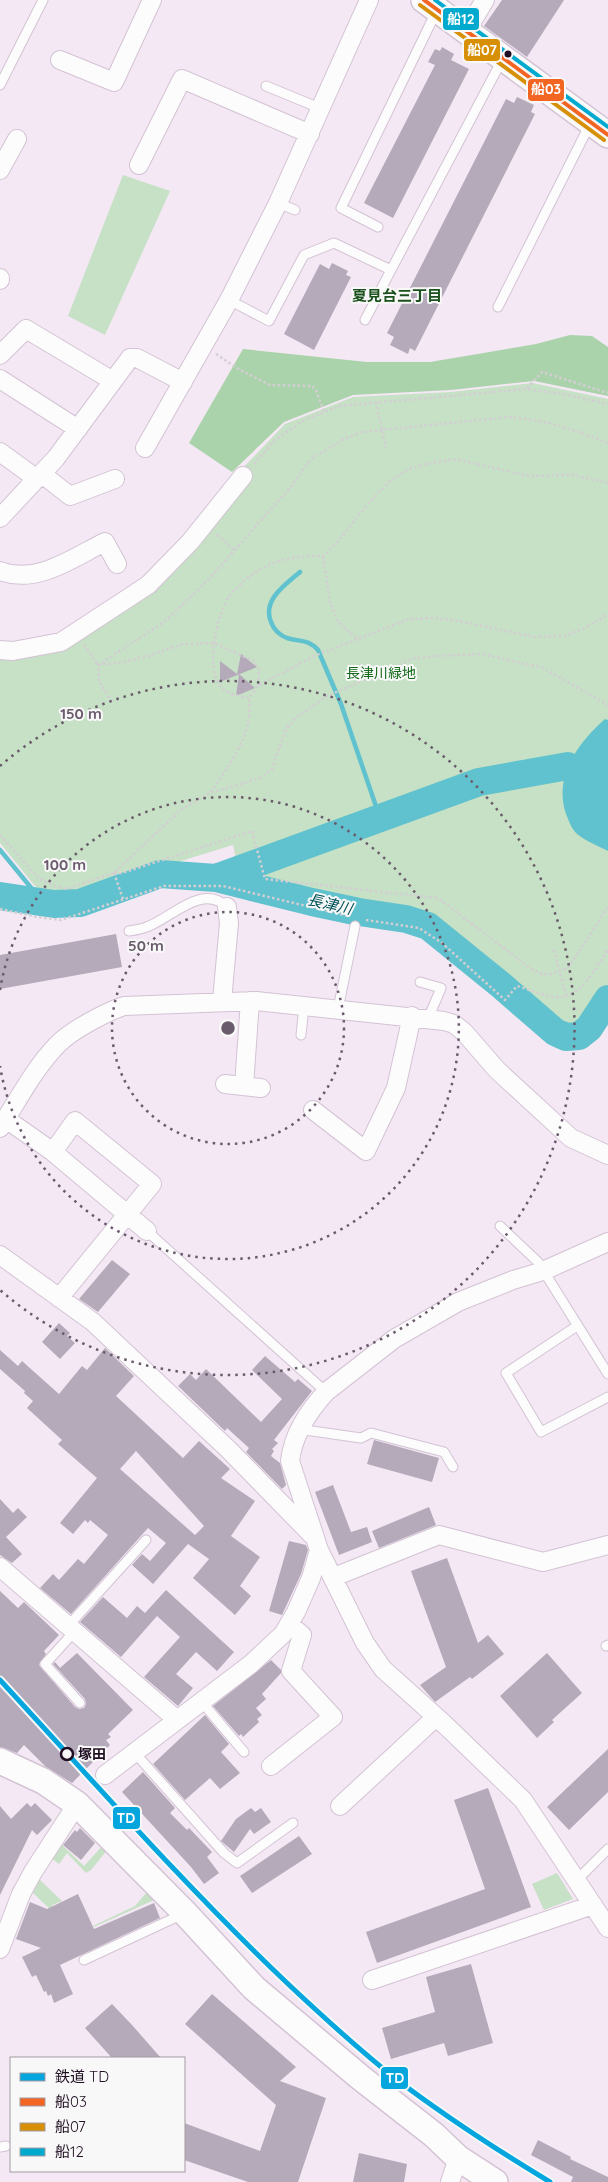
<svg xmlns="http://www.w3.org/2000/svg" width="608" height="2182" viewBox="0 0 608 2182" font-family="Quicksand,'Noto Sans JP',sans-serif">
  <rect width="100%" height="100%" fill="#f4e8f4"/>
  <path fill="#c6e1c5" d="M123,175L170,191L105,335L68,316Z
    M533,383L608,399V986L583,1025L569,1031L555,1027L425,926L241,882L233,845L64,897L46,893L35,886L0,843V655L18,656L153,588L238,473L285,424L353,397L451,392Z
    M60,1843L84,1866L104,1844L108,1849L91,1870L86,1873L67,1853L59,1864L51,1858Z
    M557,1873L573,1899L544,1910L532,1884Z
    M39,1879L62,1901L52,1905L58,1917L31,1891Z
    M147,1892L154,1900L94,1927L93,1926L135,1906Z"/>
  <path fill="#abd3ab" d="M570,335L592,336L608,347V396L534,381L451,390L353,395L284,422L232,472L189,443L243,349L367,362H430L536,344Z"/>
  <path fill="#60c2ce" d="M605,719L608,720V851C598,846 586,841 577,834C571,828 569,821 566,814C553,776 579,742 605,719Z"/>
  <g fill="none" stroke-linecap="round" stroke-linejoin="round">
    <path stroke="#60c2ce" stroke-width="4.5" d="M300,572C285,585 262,600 271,622C274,630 279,635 287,638C299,642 309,639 318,650L341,704L380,818
      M0,850L42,901"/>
    <path stroke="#60c2ce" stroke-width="28" d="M216,878L479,782L568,766
      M0,896L54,904L80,903L160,874L216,878L312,902L359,912L406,919L428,926L502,986L555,1032L566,1037L579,1036L589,1028L608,999"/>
  </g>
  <path fill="#b4aaba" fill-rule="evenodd" d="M502,0H564L527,57L484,26Z
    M442,47L454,54L451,60L469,69L393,218L364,203L435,65L428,62L435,49L440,51Z
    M517,97L534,105L531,112L535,114L415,351L410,348L408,354L390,345L394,337L387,333L506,99L514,103Z
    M332,263L348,271L346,275L351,277L314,350L284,334L320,264L329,269Z
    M241,654L257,667L220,682V661L237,674Z
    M239,674L255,688L236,696Z
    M116,934L122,967L0,989V955Z
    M112,1260L130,1274L98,1312L79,1299Z
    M59,1323L70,1333L67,1336L75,1343L60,1359L42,1342Z
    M105,1348L134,1376L116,1396L183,1458L199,1441L230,1469L221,1478L255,1501L231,1536L260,1557L240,1586L251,1596L235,1615L193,1578L209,1559L188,1544L153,1584L132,1565L142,1554L150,1561L166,1543L148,1528L71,1614L40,1588L53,1574L59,1580L78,1559L84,1564L108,1535L90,1520L88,1523L85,1520L73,1534L60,1523L97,1478L58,1444L62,1440L27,1408L33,1401L24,1393L25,1391L0,1369V1350L18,1366L22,1361L59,1394L82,1366L87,1370ZM136,1451L204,1526L195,1535L120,1469Z
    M265,1356L295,1382L298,1379L312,1391L274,1440L278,1443L272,1449L274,1451L271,1456L280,1463L286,1485L282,1489L246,1452L249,1448L227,1428L225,1431L178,1386L190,1374L196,1380L206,1369L261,1422L282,1399L252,1370Z
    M374,1440L439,1458L432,1482L367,1464Z
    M333,1485L351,1532L367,1527L372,1542L339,1555L315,1492Z
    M0,1499L13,1513L18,1508L27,1517L6,1537L22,1554L12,1563L0,1555Z
    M429,1507L436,1525L379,1548L372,1531Z
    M289,1541L306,1545L308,1550L301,1574L282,1615L269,1611Z
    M447,1558L478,1643L488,1635L504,1654L472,1679L470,1677L435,1702L420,1685L446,1667L411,1571Z
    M166,1590L234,1652L217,1671L196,1652L176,1674L193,1688L178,1706L144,1677L180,1637L157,1616L121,1657L80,1622L103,1597L127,1618L137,1606L145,1613Z
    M0,1591L18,1608L24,1602L59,1635L44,1651L46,1654L39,1665L75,1707L79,1709L84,1708L86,1704L85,1699L53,1664L55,1662L60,1668L77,1653L133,1710L108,1734L111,1737L106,1740L110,1745L72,1783L46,1767L24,1745L17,1753L0,1747Z
    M547,1653L582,1693L552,1720L554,1722L537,1738L500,1696Z
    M271,1660L281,1670V1673L262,1694L266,1699L256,1708L262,1715L257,1719L259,1722L243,1737L241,1734L239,1736L213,1706Z
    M205,1715L229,1744L221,1752L240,1773L220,1789L210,1778L185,1800L153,1764Z
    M608,1749V1792L569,1830L547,1807Z
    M143,1772L175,1808L170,1813L187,1830L189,1828L212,1852L207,1857L219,1873L204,1884L191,1867L122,1792Z
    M488,1788L531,1907L377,1963L366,1932L485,1889L454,1800Z
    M27,1803L31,1807L35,1803L52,1820L37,1835L32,1830L0,1895V1806L11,1819Z
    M251,1808L255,1812L261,1808L271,1822L254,1834L250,1829L234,1852L221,1841L236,1819Z
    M80,1828L95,1843L81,1860L63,1845L75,1830L77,1832Z
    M299,1836L312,1854L252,1893L240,1876Z
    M78,1894L94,1929L154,1903L160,1918L60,1965L73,1994L54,2003L51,1994L48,1996L46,1991L44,1992L36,1975L32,1977L22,1957L41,1948L16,1939L30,1902L47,1909Z
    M471,1964L493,2043L448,2056L444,2043L391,2059L382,2028L435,2012L426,1977Z
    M212,1994L296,2067L280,2081L326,2098L298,2182H248L184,2160V2123L260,2151L276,2105L185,2024Z
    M112,2004L132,2025L161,2058H112L85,2028Z
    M538,2140L571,2157L570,2159L608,2177V2182H571L573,2177L531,2155Z
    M359,2153L407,2164L404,2182H353Z"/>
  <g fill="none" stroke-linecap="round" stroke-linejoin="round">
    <g stroke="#d3c3d4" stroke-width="11">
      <path id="lane" d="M0,85L43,0
        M266,86L322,109
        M278,203L295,210
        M378,227L341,208L436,12
        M229,300L269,321L304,255L334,243L391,270L502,60
        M498,307L590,124
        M365,320L391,270
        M129,931C136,930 143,929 149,926C172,917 203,883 227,907
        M420,982L441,988L428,1019
        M338,1009L355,926
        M301,1035L304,1006
        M500,1226L538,1262L608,1374
        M147,1231L326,1392
        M577,1326L506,1373L541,1432L608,1397
        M298,1429L361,1438L371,1433L444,1452L453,1467
        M68,1626L146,1540
        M75,1631L45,1664L80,1703
        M606,1646L608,1645
        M201,1701L244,1752
        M134,1752L224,1853L237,1863L293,1823
        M577,1880L608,1849
        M84,1960L183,1914
        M0,2147L6,2146"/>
    </g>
    <g stroke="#d3c3d4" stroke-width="20">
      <path id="street" d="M466,31L485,0
        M60,60L114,82L152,0
        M139,165L182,79L310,134
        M0,170L17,139
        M0,278V280
        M0,355L26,329L113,381
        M0,379L78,429
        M145,448L229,300L278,203L369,0
        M0,452L37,479
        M42,474L70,496L115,479
        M0,518L56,458L130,358H137L183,382
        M0,571C37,585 72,558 105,542L117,564
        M0,650L13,651L61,642L148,585L190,542L243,476
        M222,1001L229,923L227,907
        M225,1084L261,1088
        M244,1086L250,1001
        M313,1110L366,1151L396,1088L412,1016
        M6,1119L53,1152L147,1231
        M0,1128C18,1100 34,1069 57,1045C70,1031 106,1012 124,1006L256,1001L444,1021L454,1024L464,1032L497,1070L571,1138L608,1155
        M53,1152L75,1121L152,1184L59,1298
        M608,1242L543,1271L513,1280L458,1302L394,1339L326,1392C308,1412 293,1434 290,1461L319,1550L365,1643L383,1669L443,1723L523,1800L608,1928
        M0,1255L93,1322L229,1450L312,1535
        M0,1567L176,1719
        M334,1577L439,1535L543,1562L608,1545
        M271,1766L333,1717L291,1671L302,1635L289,1624
        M105,1775L251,1664L283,1634L296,1612L311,1578L319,1550
        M340,1806L436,1717
        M0,1949L21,1894L33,1872L77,1804
        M372,1980L593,1905
        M450,2182L458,2158"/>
    </g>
    <g stroke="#d3c3d4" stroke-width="28">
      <path id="secondary" d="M424,0L608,135
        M0,1761L43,1781L77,1804L185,1913L254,1988L361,2078L434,2135L458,2158L495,2182"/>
    </g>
    <path stroke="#d2ced2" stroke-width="2.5" stroke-dasharray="2.5 2.5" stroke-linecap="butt" d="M216,354L240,370L270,385L312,386L316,390L324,412
      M527,388L542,372L608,393
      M376,402L386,448
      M254,464L274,441L304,420L340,406L527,389L563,394L608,404
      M608,483L573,475L528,476L456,459L426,464L409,469L391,480L364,508L339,541L323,556C300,555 275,559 256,572C247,578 235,588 228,598C217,617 206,664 219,684C226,694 238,696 249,698L258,686L314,656L409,619L433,618L458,621L535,637L564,636L585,628L608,614
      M217,535L234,550
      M323,556L330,603L338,621L357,639
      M84,645L98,665L117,663L149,656L182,644L214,643L254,661L259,669L258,686
      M112,702L99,681L98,665L164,622L208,580L289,489L310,460L342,440L362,432L508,417C543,419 576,430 608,443
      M211,792C230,764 254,733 249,698
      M0,835L38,878L55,886L66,889L114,873L181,810L210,793L261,778L272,769L286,729L295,719L325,697L412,659L435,656L482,654L543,668L608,705
      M114,873H122L252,831L265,879L438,898L530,968L539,973L548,975L568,968L608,907
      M114,873L123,899
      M0,909L37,917L61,920L164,886H223L348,916
      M366,920L419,928L442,943L505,1000L517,986C528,989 549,998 559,997C583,996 597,966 608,949
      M554,950L566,995"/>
    <use href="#lane" stroke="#fdfcfd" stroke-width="9"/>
    <use href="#street" stroke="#fdfcfd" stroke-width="18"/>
    <use href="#secondary" stroke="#fdfcfd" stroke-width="25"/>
    <g stroke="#f8f8f8" stroke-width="8">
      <path id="bus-1" d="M424,0L608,135"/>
    </g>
    <g stroke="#f8f8f8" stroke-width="8">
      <path id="bus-2" d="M420,5L604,140"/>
    </g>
    <g stroke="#f8f8f8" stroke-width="8">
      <path id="bus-3" d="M435,0L608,127"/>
    </g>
    <use href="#bus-1" stroke="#f26522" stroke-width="4"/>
    <use href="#bus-2" stroke="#d78f05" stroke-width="4"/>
    <use href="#bus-3" stroke="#00a9ce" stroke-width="4"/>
    <g stroke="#f8f8f8" stroke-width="9">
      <path id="rail-1" d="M0,1680C94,1782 185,1886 286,1982C321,2015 358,2049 396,2079C446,2117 497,2150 550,2182"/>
    </g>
    <use href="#rail-1" stroke="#05a5de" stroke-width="5"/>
  </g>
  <g fill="none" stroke="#6a5b6c" stroke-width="2.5" stroke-dasharray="2.5 5">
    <circle cx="228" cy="1028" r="116"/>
    <path d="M0 990A231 231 0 1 1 0 1066"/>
    <path d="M0 766A347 347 0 1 1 0 1290"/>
  </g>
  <circle fill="#200f22" stroke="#f8f8f8" stroke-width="2" cx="508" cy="54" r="4.5"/>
  <circle fill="#f8f8f8" stroke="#200f22" stroke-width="2.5" cx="67" cy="1754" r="6"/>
  <g text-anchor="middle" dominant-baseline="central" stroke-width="4" stroke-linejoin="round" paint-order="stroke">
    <g font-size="14" fill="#13691a" stroke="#f8f8f8">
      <text x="381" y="673">長津川緑地</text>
    </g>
    <g font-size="14" font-weight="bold" fill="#200f22" stroke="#f8f8f8" text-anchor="start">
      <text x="78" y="1754">塚田</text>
    </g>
    <g font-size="15" font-weight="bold" fill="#1a501c" stroke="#f8f8f8">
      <text x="397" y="295">夏見台三丁目</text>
    </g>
    <g font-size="15" font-style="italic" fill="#005259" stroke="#f8f8f8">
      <text transform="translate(330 904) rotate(13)">長津川</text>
    </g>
  </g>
  <circle cx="228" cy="1028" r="8" fill="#6a5b6c" stroke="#f8f8f8" stroke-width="2.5"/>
  <g font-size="15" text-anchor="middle" font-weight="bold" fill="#6a5b6c" stroke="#f8f8f8" stroke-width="4" stroke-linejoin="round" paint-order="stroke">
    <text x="81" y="719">150 m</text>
    <text x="65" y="870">100 m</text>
    <text x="146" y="951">50 m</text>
  </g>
  <g stroke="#f8f8f8" stroke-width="2">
    <rect x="442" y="7" width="38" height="24" rx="5" fill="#00a9ce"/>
    <rect x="463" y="38" width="38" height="24" rx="5" fill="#d78f05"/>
    <rect x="527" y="78" width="38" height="24" rx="5" fill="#f26522"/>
    <rect x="112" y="1806" width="29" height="24" rx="5" fill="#05a5de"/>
    <rect x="380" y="2066" width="29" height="24" rx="5" fill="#05a5de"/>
  </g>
  <g font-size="14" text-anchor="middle" font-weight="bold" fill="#fff">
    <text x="461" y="24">船12</text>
    <text x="482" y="55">船07</text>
    <text x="546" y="94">船03</text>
    <text x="126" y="1823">TD</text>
    <text x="395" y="2083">TD</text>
  </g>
  <rect x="10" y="2057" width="175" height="115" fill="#f8f8f8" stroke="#a29ba2"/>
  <rect x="20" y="2073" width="25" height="8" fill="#05a5de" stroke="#a29ba2"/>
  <text x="55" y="2082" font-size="15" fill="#200f22">鉄道 TD</text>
  <rect x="20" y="2098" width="25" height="8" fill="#f26522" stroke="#a29ba2"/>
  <text x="55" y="2107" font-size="15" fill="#200f22">船03</text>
  <rect x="20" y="2123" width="25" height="8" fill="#d78f05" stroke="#a29ba2"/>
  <text x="55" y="2132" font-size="15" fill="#200f22">船07</text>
  <rect x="20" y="2148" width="25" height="8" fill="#00a9ce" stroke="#a29ba2"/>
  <text x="55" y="2157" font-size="15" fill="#200f22">船12</text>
</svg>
